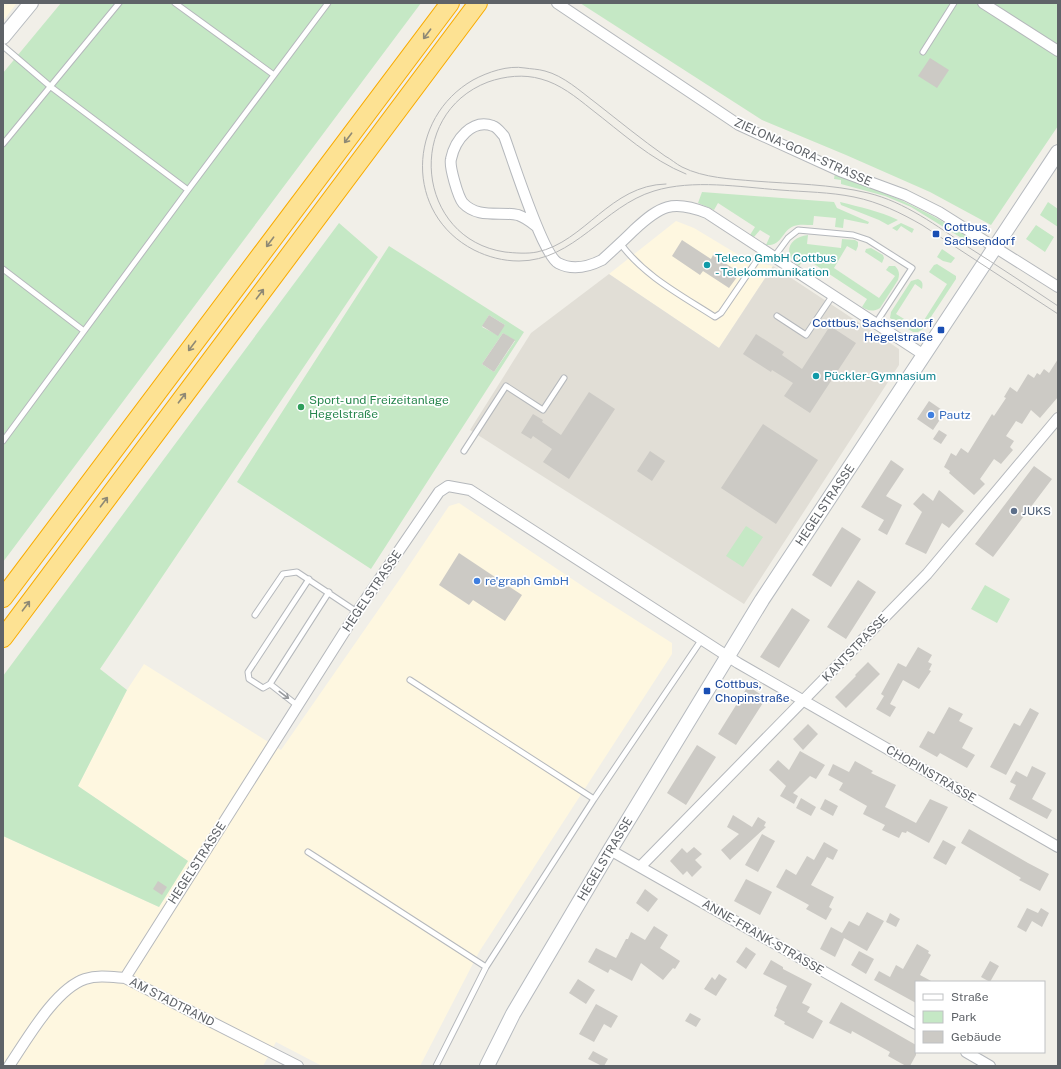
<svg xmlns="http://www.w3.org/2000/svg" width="1061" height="1069" viewBox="0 0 1061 1069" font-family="'Public Sans',sans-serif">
  <rect width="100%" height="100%" fill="#f1efe8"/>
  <path fill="#fef7e0" d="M3,3H17L3,21Z
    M676,221L694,228L747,260L773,266L719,348L609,274Z
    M459,503L587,589L672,643V654L479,952L420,1066H322L276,1042L263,1066H3V836L159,907L188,861L78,786L127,690L144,664L281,750L404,573L449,506Z"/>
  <path fill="#e1ded6" d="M773,266L899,349V365L744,604L470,430L531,333L609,274L719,348Z"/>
  <path fill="#c5e8c5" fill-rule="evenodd" d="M61,3H421L3,562V73Z
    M580,3H1058V126L991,225L930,192L846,155L762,120Z
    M835,173L903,201L933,216L971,238L968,242L911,207L885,196L841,184V180L834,179Z
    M702,192L834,202L837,208L869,222L868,224L844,219L843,228L835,227L836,218L814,216L813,225C807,225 799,224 794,226C781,231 783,246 766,245L770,236L760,230L754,237L750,235L755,227L718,203L714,210L698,203Z
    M840,202C860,207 879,211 898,220L888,225L879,220L841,205Z
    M1048,202L1058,209V227L1040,215Z
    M339,223L378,257L100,669L127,690L78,786L188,861L159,907L3,836V676Z
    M901,223L914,229L912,233L901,226L897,231L892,228Z
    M1036,225L1054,237L1045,252L1026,239Z
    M808,235L807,244L841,248L842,239L855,240L858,242V246L856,251L847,246L834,268L879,298L895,276L886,270L889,266H895C899,270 900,274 898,280L880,308C873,312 868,311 862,307L867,299L805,258L799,266C782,255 788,237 808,235Z
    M389,246L524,332L371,569L237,482ZM489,315L505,325L496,334L482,327ZM503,333L515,341L494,372L482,364Z
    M871,248L883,255L884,258L882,263L865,252L866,249Z
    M942,249L955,258L951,263L943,261L937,257Z
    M937,264L956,276V279L923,329L918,332H913L890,318L891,312L911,281L918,279C923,281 923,284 922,289L915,284L896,314L919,328L947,284L929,272L934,265Z
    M746,526L763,537L743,567L726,556Z
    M985,585L1010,599L997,623L971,609Z"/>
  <path fill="#cccac5" d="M930,58L949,70L937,88L918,76Z
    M682,240L711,259L713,255L740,273L729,288L703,271L700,275L672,256Z
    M489,315L505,325L498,336L482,326Z
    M830,326L856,343L810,413L784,396L793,383L772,370L771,372L743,354L756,334L784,352L782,355L802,369Z
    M503,333L515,340L494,372L482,364Z
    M1058,359V397L1040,418L1031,410L1022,424L1016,421L1006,436L1014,441L1010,447L1013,450L1001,464L994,459L980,479L985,484L974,495L949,473L950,471L944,467L951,453L956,456L961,448L968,453L992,414L994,416L1006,398L1004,397L1010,387L1017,392L1028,374L1034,378L1037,373L1040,375L1044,369L1049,373Z
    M589,392L615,409L569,479L543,462L552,449L533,436L531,439L521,433L533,414L543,420L542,422L561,435Z
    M929,401L945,412L933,430L917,419Z
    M763,424L818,460L776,524L721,488Z
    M939,430L947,435L941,444L933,439Z
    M650,451L665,461L652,481L637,471Z
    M891,460L904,469L886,496L902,505L887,535L878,530L884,520L861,507Z
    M1034,466L1052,479L993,557L975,544Z
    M939,490L964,511L949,528L942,523L926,554L905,544L922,512L913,504L923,493L933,501Z
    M842,527L861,539L831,587L812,575Z
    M459,553L522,595L505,621L473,600L469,605L439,585Z
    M858,580L876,592L846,639L827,627Z
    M792,608L810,620L779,668L760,657Z
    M918,647L932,655L928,662L932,664L929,670L931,671L919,689L903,680L890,704L896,707L890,717L876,709L884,696L881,694L898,663L906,667Z
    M868,662L880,674L846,708L835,697L856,676L855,675Z
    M748,686L766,698L736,745L718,734Z
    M949,707L963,714L959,721L973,728L962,748L975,755L967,768L940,753L937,757L919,747L928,731L934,734Z
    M1030,708L1039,713L1006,775L990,767L1014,723L1020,726Z
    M808,724L818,734L803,750L793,739Z
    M697,745L716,757L686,805L667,793Z
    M800,751L825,765L816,779L810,776L793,793L798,796L794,804L780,796L786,786L769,770L778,760L789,770Z
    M855,761L873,771L871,773L896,785L885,807L916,823L930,799L948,807L929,843L907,831L906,833L902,832L899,838L882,830L885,825L863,814L867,806L839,790L843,783L828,775L833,764L849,772Z
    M1032,766L1046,773L1032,799L1052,810L1047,819L1009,799L1016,785L1010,782L1016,771L1027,777Z
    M801,798L816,807L811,816L796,808Z
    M825,799L838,806L833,816L820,809Z
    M733,815L752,827L758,817L766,822L764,826L766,827L730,860L721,850L739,834L727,827Z
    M969,829L1028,863L1049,874L1040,891L1019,880L1021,878L961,843Z
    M762,834L775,841L758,872L745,865Z
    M943,840L956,847L946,865L933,858Z
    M824,842L838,850L833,860L827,857L811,885L834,897L829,907L832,909L826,920L806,909L809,905L776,887L786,869L796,875L807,856L814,860Z
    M694,847L702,854L695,860L702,867L692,877L687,871L683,875L670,861L682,848L687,853Z
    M746,879L772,892L760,915L734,901Z
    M158,881L167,887L162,895L153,889Z
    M645,889L658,899L648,912L636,903Z
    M1027,908L1038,913L1041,908L1049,913L1042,927L1032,921L1026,932L1017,927Z
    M867,912L884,921L867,951L844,938L835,957L820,949L831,927L842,933L849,921L859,926Z
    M890,913L900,919L896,927L886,922Z
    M654,926L668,935L660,948L680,961L675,969L673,968L663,980L641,963L632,981L610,969L608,973L588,962L596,948L616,958L626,939H628L631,932L645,940Z
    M917,944L929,951L928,953L931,955L920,975L933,982H916V1003L874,980L879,971L890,977L896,965L903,969Z
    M746,947L756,954L746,969L736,962Z
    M859,951L874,959L866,974L851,965Z
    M771,960L783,967V969L812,984L802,1003L810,1007L807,1012L823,1021L813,1039L784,1024L785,1022L774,1016L777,1009L776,1008L787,986L763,974Z
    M990,961L999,966L990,982L981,977Z
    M719,974L727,979L716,996L704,989L712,977L715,980Z
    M578,979L595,990L586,1004L569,993Z
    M841,1002L916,1045V1055L910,1066H906L888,1056L890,1052L852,1031L851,1034L829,1023Z
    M596,1004L618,1016L611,1028L604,1024L594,1042L579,1034Z
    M690,1013L701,1019L696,1027L685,1021Z
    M593,1051L608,1059L604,1066H602L588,1059Z"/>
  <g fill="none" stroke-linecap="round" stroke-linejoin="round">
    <g stroke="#b5b8bc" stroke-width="7">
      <path id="lane" d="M175,3L274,75
        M3,46L51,87L188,190
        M923,52L954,3
        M3,144L119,3
        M620,243C644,276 681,295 715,317L721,313L764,250
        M774,257L788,238L798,230L853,235L868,240L912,268L876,323
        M3,269L84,331
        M777,316L806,335L833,295
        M3,441L188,190L328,3
        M464,451L506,386L543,410L564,378
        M309,579L248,672L249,679L263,688L270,684L329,592
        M255,615L283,574L297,572L357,612
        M410,680L594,799
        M270,684L298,706
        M308,852L486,967
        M436,1066L486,967L594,799L702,639"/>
    </g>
    <g stroke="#b5b8bc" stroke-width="12">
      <path id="street" d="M557,3L739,125L840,171L905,195L939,212L1058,287
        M983,3L1058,51
        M536,226C531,222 524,217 518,215C500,211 478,219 463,203C458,197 449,166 451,159C455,140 472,118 493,126C497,127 501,133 504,136C512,157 542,254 558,263C573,271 588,267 602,260C613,250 624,240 634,230C660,206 672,199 707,213L924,355
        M610,850L916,1024
        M640,867L927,574L1058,418
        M125,978L357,612L439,492L448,486L470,490L738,663L1058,847
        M966,1052L990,1066
        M9,1066C26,1041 55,989 85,979C98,975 111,977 125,978L298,1066"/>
    </g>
    <g stroke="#b6babf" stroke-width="16">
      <path id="secondary" d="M3,37L31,3
        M487,1066L513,1014L610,850L762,600L1058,152"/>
    </g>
    <g stroke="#f9ab00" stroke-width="20">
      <path id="highway" d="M3,598L450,3
        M3,638L478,3"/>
    </g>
    <use href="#lane" stroke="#fff" stroke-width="5"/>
    <use href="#street" stroke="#fff" stroke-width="10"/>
    <use href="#secondary" stroke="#fff" stroke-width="14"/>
    <use href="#highway" stroke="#fde293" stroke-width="18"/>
    <path stroke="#b6b7b8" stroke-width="1" d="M666,184C610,185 585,242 537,252C527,254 515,253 505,252C416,239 404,114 488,82C505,76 524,74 541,79C560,84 576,97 591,109C621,132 651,160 686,174
      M1058,306C1028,286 998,266 968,247C937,226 905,202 868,193C831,184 792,184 754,181C731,179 704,178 682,167C676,164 671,159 665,156C641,139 619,121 596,103C580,91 564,76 545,71C538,69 531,69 525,68C508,65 488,72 473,80C407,118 404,214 474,250C488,257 503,261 519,261C574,261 604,206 654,191C693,179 740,187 780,190C805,192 830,192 854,197C879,202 901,213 922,225L1058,314"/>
  </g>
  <defs><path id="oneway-shaft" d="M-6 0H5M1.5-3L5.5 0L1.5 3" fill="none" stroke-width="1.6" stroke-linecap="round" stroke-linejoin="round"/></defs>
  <g stroke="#8e8975">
    <use href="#oneway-shaft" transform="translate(427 34) rotate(127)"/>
    <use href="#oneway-shaft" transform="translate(348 138) rotate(127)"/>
    <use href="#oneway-shaft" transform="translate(270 242) rotate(127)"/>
    <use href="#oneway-shaft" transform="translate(260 294) rotate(-53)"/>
    <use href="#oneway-shaft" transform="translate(192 346) rotate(127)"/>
    <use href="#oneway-shaft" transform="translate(182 398) rotate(-53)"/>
    <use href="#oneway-shaft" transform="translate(104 502) rotate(-53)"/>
    <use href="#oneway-shaft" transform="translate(26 606) rotate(-53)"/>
  </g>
  <use stroke="#979a9d" href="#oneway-shaft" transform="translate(284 695) rotate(37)"/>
  <g fill="#1a4fb4" stroke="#fff" stroke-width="1.5">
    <rect x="932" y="230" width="8" height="8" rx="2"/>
    <rect x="937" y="326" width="8" height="8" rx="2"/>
    <rect x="703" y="687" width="8" height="8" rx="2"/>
  </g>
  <g fill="#0f9aa8" stroke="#fff" stroke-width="1.5">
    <circle cx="707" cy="265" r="4"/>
    <circle cx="816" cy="376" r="4"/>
  </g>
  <circle fill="#2e9e5b" stroke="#fff" stroke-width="1.5" cx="301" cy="407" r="4"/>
  <g fill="#3f7fe0" stroke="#fff" stroke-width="1.5">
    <circle cx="931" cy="415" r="4"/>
    <circle cx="477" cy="581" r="4"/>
  </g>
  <circle fill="#5c6f8a" stroke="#fff" stroke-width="1.5" cx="1014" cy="511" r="4"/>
  <g text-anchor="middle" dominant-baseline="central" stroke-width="3.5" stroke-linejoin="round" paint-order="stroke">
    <g font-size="12" fill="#5f6368" stroke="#fff">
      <text transform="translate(803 152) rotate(24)">ZIELONA-GORA-STRASSE</text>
      <text transform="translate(825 505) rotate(-56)">HEGELSTRASSE</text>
      <text transform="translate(372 591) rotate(-56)">HEGELSTRASSE</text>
      <text transform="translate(855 648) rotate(-46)">KANTSTRASSE</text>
      <text transform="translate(931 774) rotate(30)">CHOPINSTRASSE</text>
      <text transform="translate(605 859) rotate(-59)">HEGELSTRASSE</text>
      <text transform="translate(197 863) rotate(-57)">HEGELSTRASSE</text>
      <text transform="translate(763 937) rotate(30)">ANNE-FRANK-STRASSE</text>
      <text transform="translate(172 1002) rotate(27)">AM STADTRAND</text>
    </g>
    <g font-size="12" fill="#164399" stroke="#fff" text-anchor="start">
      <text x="944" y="227">Cottbus,<tspan x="944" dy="14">Sachsendorf</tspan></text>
      <text x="933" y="323" text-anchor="end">Cottbus, Sachsendorf<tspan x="933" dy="14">Hegelstraße</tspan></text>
      <text x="715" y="684">Cottbus,<tspan x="715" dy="14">Chopinstraße</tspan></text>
    </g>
    <g font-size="12" fill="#0d838f" stroke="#fff" text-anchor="start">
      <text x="715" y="258">Teleco GmbH Cottbus<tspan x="715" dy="14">- Telekommunikation</tspan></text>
      <text x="824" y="376">Pückler-Gymnasium</text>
    </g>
    <g font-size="12" fill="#27864d" stroke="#fff" text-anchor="start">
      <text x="309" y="400">Sport- und Freizeitanlage<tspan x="309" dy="14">Hegelstraße</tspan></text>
    </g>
    <g font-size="12" fill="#366cbe" stroke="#fff" text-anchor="start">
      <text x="939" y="415">Pautz</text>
      <text x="485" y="581">re'graph GmbH</text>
    </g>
    <g font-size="12" fill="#4e5e75" stroke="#fff" text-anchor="start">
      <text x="1022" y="511">JUKS</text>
    </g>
  </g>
  <rect width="1061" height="1069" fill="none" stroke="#5f6368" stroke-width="8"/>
  <rect x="915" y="981" width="130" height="72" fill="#ffffff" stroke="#bfc1c3"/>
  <rect x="923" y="994" width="20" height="6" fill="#ffffff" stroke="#bfc1c3"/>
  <text x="951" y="1001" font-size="12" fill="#5f6368">Straße</text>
  <rect x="923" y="1011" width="20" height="12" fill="#c5e8c5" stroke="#bfc1c3"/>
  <text x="951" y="1021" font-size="12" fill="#5f6368">Park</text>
  <rect x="923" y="1031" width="20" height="12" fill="#cccac5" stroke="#bfc1c3"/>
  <text x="951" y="1041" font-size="12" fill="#5f6368">Gebäude</text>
</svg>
